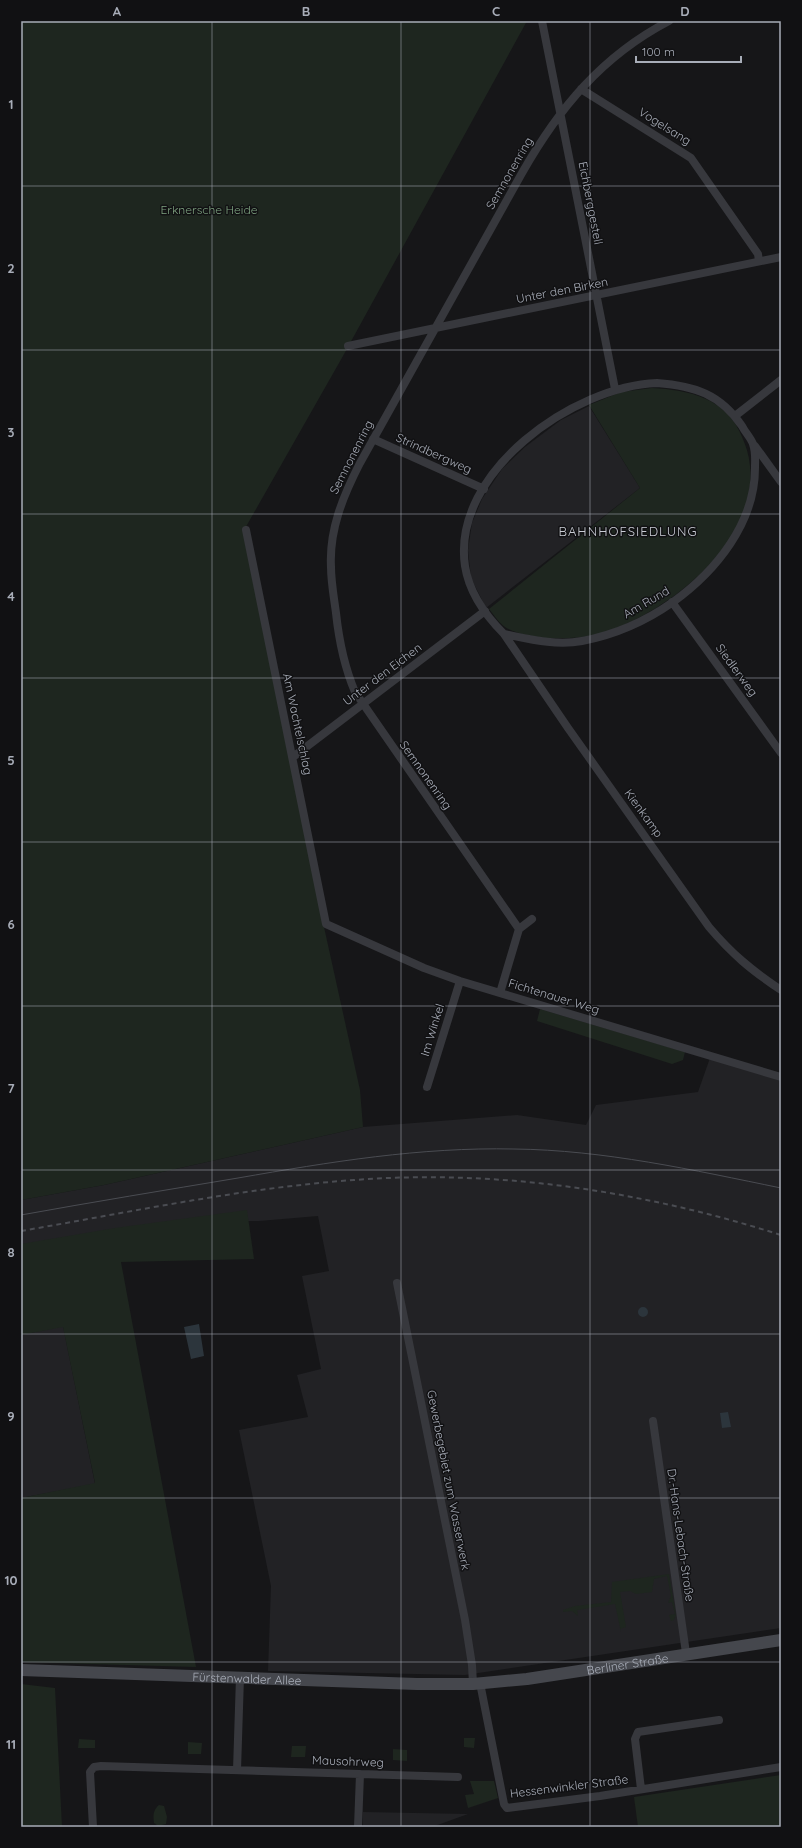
<svg xmlns="http://www.w3.org/2000/svg" width="802" height="1848" viewBox="0 0 802 1848" font-family="Quicksand,sans-serif">
  <rect width="100%" height="100%" fill="#161618"/>
  <path fill="#222225" d="M589,406L640,488L486,608L471,578L468,550L472,523L482,499L502,469L525,447L561,420Z
    M710,1058L781,1079V1628L465,1675L268,1671L271,1586L239,1430L308,1417L297,1375L321,1369L302,1276L329,1271L318,1216L259,1221H197L21,1250V1200L104,1185L363,1127L517,1115L586,1125L596,1105L698,1092Z
    M63,1326L95,1484L21,1498V1335Z
    M363,1812L468,1814L432,1827H363Z"/>
  <path fill="#1e261f" d="M21,21H527L343,356L243,532L324,927L360,1090L363,1127L104,1185L21,1200Z
    M652,388C689,390 727,398 742,437C746,446 749,455 750,466C758,542 668,613 602,633C583,638 565,639 545,638C532,636 516,634 505,627C499,623 494,615 489,609L640,488L589,405L621,392Z
    M540,1009L685,1052L683,1060L672,1064L537,1021Z
    M247,1210L254,1259L121,1262L196,1667L21,1662V1498L95,1483L63,1327L21,1335V1244L115,1228Z
    M669,1574L676,1615L674,1620L671,1621L669,1615L675,1614L672,1602L668,1603L671,1596L667,1576L654,1579L652,1592L636,1594L630,1591L620,1592L626,1627L620,1629L621,1632L615,1604L577,1610L578,1616L572,1611L563,1612V1610L575,1606L611,1602L612,1582Z
    M21,1684L55,1688L62,1827H21Z
    M464,1738H475L474,1748L464,1747Z
    M79,1739L95,1740V1748H78Z
    M188,1742L202,1743L201,1754H188Z
    M292,1746H306L305,1757H291Z
    M393,1749L407,1750V1761L393,1760Z
    M781,1775V1827H638L634,1797Z
    M470,1781H494L498,1798L468,1808L465,1795L474,1794Z
    M159,1805L164,1806L167,1817L166,1824L158,1826L154,1823C153,1816 153,1810 159,1805Z"/>
  <path fill="#2c353c" d="M638 1312a5 5 0 1 1 10 0a5 5 0 1 1-10 0Z
    M199,1324L204,1356L191,1359L184,1327Z
    M728,1412L731,1427L722,1428L720,1413Z"/>
  <g fill="none" stroke-linecap="round" stroke-linejoin="round">
    <path stroke="#37383d" stroke-width="8" d="M542,21L615,389
      M581,89L691,158L758,254L759,261
      M348,346L781,257
      M657,383C695,386 720,394 742,426C745,432 751,438 753,444C756,452 755,460 755,468C755,523 716,571 673,602C646,621 614,635 582,641C556,646 529,639 504,634C486,616 469,592 465,566C451,472 574,386 657,383Z
      M735,416L781,380
      M373,439L484,489
      M755,446L781,482
      M246,530L326,924L424,968L460,981L781,1077
      M672,602L781,753
      M504,634L568,728L709,927C732,954 751,970 781,990
      M293,757L485,611
      M519,929L532,919
      M500,993L519,929L355,692C344,666 339,641 336,613C334,598 331,582 331,567C329,530 343,496 360,463L522,173C559,108 602,56 669,21
      M427,1087L460,981
      M397,1283L465,1620L472,1665L473,1684
      M653,1421L686,1653
      M480,1683L504,1804L507,1808L600,1796L781,1767
      M237,1770L240,1677
      M641,1789L635,1739L638,1732L719,1720
      M93,1827L90,1772L94,1767L101,1766L458,1777
      M358,1827L360,1774"/>
    <path stroke="#45474d" stroke-width="12" id="s1" d="M21,1670L417,1684H473L527,1679L781,1640"/>
    <path stroke="#4a4c52" stroke-width="1" d="M21,1215C93,1202 166,1190 238,1178C330,1162 420,1147 514,1149C604,1150 693,1170 781,1188"/>
    <path stroke="#4a4c52" stroke-width="2" stroke-dasharray="5 4" stroke-linecap="butt" d="M21,1231C131,1212 242,1188 354,1180C499,1169 642,1191 781,1235"/>
  </g>
  <path fill="none" stroke="#a8adb8" stroke-width="1" stroke-opacity="0.55" d="M212,21V1827M401,21V1827M590,21V1827M21,186H781M21,350H781M21,514H781M21,678H781M21,842H781M21,1006H781M21,1170H781M21,1334H781M21,1498H781M21,1662H781"/>
  <g text-anchor="middle" dominant-baseline="central" stroke-width="3" stroke-linejoin="round" paint-order="stroke">
    <g font-size="12" fill="#a8adb8" stroke="#111113">
      <text transform="translate(665 126) rotate(32)">Vogelsang</text>
      <text transform="translate(509 173) rotate(-60)">Semnonenring</text>
      <text transform="translate(591 203) rotate(79)">Eichberggestell</text>
      <text transform="translate(562 290) rotate(-11)">Unter den Birken</text>
      <text transform="translate(434 453) rotate(24)">Strindbergweg</text>
      <text transform="translate(351 457) rotate(-63)">Semnonenring</text>
      <text transform="translate(646 602) rotate(-30)">Am Rund</text>
      <text transform="translate(737 670) rotate(54)">Siedlerweg</text>
      <text transform="translate(382 674) rotate(-37)">Unter den Eichen</text>
      <text transform="translate(298 724) rotate(78)">Am Wachtelschlag</text>
      <text transform="translate(426 775) rotate(55)">Semnonenring</text>
      <text transform="translate(644 813) rotate(54)">Kienkamp</text>
      <text transform="translate(554 996) rotate(17)">Fichtenauer Weg</text>
      <text transform="translate(432 1030) rotate(-73)">Im Winkel</text>
      <text transform="translate(449 1480) rotate(79)">Gewerbegebiet zum Wasserwerk</text>
      <text transform="translate(681 1535) rotate(82)">Dr.-Hans-Lebach-Straße</text>
      <text stroke="none"><textPath href="#s1" startOffset="608">Berliner Straße</textPath></text>
      <text stroke="none"><textPath href="#s1" startOffset="226">Fürstenwalder Allee</textPath></text>
      <text transform="translate(348 1761) rotate(2)">Mausohrweg</text>
      <text transform="translate(569 1786) rotate(-7)">Hessenwinkler Straße</text>
    </g>
    <g font-size="12" fill="#7fa381" stroke="#111113">
      <text x="209" y="209">Erknersche Heide</text>
    </g>
    <g font-size="13" letter-spacing="1" fill="#c9ccd4" stroke="#111113">
      <text x="628" y="531">BAHNHOFSIEDLUNG</text>
    </g>
  </g>
  <rect width="802" height="1848" fill="none" stroke="#111113" stroke-width="44"/>
  <path d="M636 56v6h105v-6" fill="none" stroke="#a8adb8" stroke-width="2"/>
  <text x="642" y="56" font-size="12" fill="#a8adb8" stroke="#111113" stroke-width="3" paint-order="stroke">100 m</text>
  <rect x="22" y="22" width="758" height="1804" fill="none" stroke="#a8adb8" stroke-width="1.5"/>
  <g font-size="13" text-anchor="middle" font-weight="bold" fill="#a8adb8">
    <text x="117" y="16">A</text>
    <text x="306" y="16">B</text>
    <text x="496" y="16">C</text>
    <text x="685" y="16">D</text>
    <text x="11" y="109">1</text>
    <text x="11" y="273">2</text>
    <text x="11" y="437">3</text>
    <text x="11" y="601">4</text>
    <text x="11" y="765">5</text>
    <text x="11" y="929">6</text>
    <text x="11" y="1093">7</text>
    <text x="11" y="1257">8</text>
    <text x="11" y="1421">9</text>
    <text x="11" y="1585">10</text>
    <text x="11" y="1749">11</text>
  </g>
</svg>
